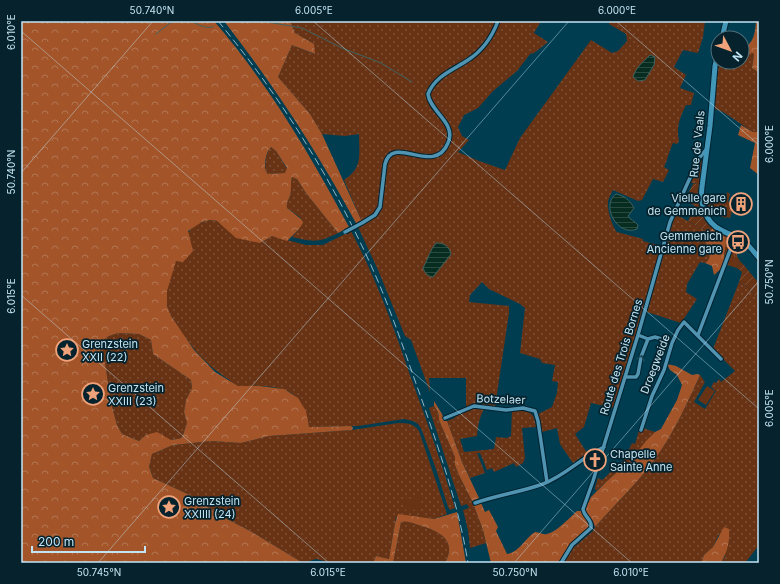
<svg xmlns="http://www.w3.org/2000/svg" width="780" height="584" viewBox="0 0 780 584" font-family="Inter,sans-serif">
  <defs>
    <pattern id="grass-dots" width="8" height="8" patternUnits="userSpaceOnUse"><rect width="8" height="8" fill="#683315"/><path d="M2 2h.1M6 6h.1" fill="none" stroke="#7c5038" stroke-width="1.8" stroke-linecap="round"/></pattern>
    <pattern id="forest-crowns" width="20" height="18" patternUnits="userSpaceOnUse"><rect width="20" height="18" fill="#a35529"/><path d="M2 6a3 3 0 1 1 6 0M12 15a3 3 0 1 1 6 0" fill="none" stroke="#b27553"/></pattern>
    <pattern id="park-tufts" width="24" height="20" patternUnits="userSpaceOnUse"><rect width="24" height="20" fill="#683315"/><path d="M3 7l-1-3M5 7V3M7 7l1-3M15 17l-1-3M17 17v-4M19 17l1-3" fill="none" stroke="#7c5038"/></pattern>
    <pattern id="garden-furrows" width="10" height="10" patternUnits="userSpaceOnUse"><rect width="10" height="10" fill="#683315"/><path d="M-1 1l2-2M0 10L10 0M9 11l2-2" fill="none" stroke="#7c5038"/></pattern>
    <pattern id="water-rules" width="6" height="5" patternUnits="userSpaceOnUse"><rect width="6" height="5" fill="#072c20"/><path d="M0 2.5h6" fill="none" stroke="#2a4a41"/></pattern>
  </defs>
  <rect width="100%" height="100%" fill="#013d51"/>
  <path fill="url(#grass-dots)" d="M290,21H497C491,36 481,50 468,59C463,62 458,63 454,65C447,69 430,83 427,90C419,111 467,126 441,151C428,164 403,144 388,153C376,169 387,198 375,213C372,217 366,220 362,222L344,180C363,168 359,155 359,134L345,136L322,134L310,114L278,77L292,45L314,54V44L295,33Z
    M499,21H541L534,33L548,42L534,53L530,54L517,71L493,91L478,108L464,115L458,127L462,136L469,140L458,152L479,161L505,170L520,138L591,40L612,53L618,51L627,41L626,34L609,24V21H705L703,37L698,53L683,50L674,67L686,75L680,88L694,93L691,105H686C680,117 676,127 679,141L677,144L673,143C669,151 668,159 664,167L669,170L663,182L653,179L642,200L638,201L613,190C611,194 608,199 608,203C607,210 613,228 617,232L643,239V241L661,246L624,377L614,408L591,403L584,427L575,434L587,453L573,463L560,444L557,428L542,432L538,414L552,407L557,393L558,382L552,381L555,365L542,363L540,359L520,353L525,308L520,304L489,289L482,282L470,295L469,302L509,306V313L495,407L486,406C480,415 478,424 477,436L460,439L464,452L494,449L496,437L507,438L511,436L512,411C527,411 534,409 536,427L522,428L525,458L523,463L516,467L514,463L494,472L492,468L487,470L480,453H477L485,473L470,478L462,462L447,421L455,418L453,413L466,407V378H429L430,392L411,340L405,336L378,270L358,227L370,221L379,212L387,162L389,157L396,153L424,157L440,155L451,136L452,132L446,119L433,104L429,95L431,89L449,72L478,54Z
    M752,52L754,55L752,68L758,72L759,71V132H753L723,112L713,108L719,62H742V54Z
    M271,147L276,151L287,169L285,173L268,174L265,170C266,163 265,153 271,147Z
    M702,160L700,184V206L705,219L710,225L730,237L731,244L725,260C722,251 729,241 722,234C719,232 716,230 714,228L711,230C699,214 696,205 698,184L691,183L698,165Z
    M292,177L297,179L306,193L338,233C318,243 314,242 292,237L299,229L301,218L287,208C286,202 289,200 290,195C292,189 290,183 292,177Z
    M727,192L730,194L728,202H731V199L735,200L730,218L727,217L726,218L710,213L706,201C713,197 720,200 726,199Z
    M675,214L708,232H704C702,242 717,255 705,263L700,262L687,284L686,292L697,299L681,323L647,312Z
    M210,220L217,221L225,227L260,243L272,236L306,245H323L351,231C376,278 394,328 411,378C427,421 442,464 455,508L450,510L448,507L436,469L421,428L418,424L413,421L404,419L358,426L309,427C303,395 291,387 259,386C253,385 243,388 238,386C234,385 231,381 228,379C205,364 193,349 178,327C174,320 168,313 167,305C164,289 172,270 178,255C186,236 187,225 210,220Z
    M739,282L749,288L759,301V545L745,563H721L725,556L719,534L713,547L704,555L701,563H563L572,549L593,531L595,527C615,504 639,482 657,456C675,431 687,403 700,375L705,382L694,402L705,409L716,391L711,387L714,382L716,383L719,379L721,382L735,371L713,349Z
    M118,333L139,334L151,340L153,354L191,380L192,388L186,400L184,412L187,423L182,438L171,440L146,435L139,441L122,434L117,425L111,403L105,364L100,352L102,341L109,336Z
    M434,406C438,410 439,414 439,420L455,457V465L459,475L472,501L483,530L486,543L470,548L468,530L463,510L469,508L467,504L461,506L429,408Z
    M398,423C408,423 413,423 419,431L447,514L434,519L407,516L396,517L389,559L376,556L373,563H333L316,559L303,563L252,532L221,516L194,497L153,478L149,467L152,454L173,445L211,441L241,443L269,436L352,430Z
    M640,427L655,432L630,461L596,491L595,488L598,478L602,480L624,460L632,443L635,444Z
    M406,521C427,528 461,533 445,563H393L401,522Z"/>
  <path fill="url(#forest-crowns)" fill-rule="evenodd" d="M21,21H214C268,84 310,154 349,227L338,233L306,193L297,179L292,177C290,183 292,189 290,195C289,200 286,202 287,208L301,219L303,223L299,229L287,241L272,236L260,243L236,238L217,221L210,220L202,222L188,231L193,251L183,262L176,261L167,291V306L171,316L194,350L215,372L238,386H259L284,389L298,398L306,411L309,427L351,426L353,428L352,430L269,436L241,443L211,441L173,445L152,454L149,467L153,478L194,497L221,516L252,532L303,563H21ZM271,147L276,151L287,168L285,173L268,174L265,170C265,163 265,153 271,147ZM118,333L139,334L151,340L153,354L191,380L192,388L186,400L184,412L187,423L182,438L171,440L157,432L146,435L139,441L122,434L117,425L111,403L105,363L100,352L102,341L109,336Z
    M224,21H290L295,33L314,44L315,54L292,45L278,77L310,114L322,134L362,222L357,225C317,151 275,87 224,21Z
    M756,21H759V71L758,72L752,68L754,55L753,53L742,54V49C754,43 755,34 756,21Z
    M741,125L753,132H759V175L750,168L755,143L738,135Z
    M713,228L723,235L725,238L726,242L724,255L725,260L722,268L714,275L712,266L705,263C716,256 705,243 702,234C705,231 710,232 713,228Z
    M667,364L676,366L692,375L697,374L700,375C687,403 675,431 657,456C639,482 615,504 595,527L594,524L585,512L587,505L591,497L606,482L630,461L646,441L655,432L661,429L677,400L682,385L677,375L670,370Z
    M434,401L442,414L444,421H447L462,462L479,498L472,501L459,475L455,465V457L439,420C439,414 438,410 434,406Z
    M481,503L485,512L489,510L498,527L496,531L507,554C520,552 524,539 535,532C539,532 542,535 547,534C558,531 569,518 577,511H581L590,526L578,539L559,563H491L483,530L474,506Z
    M457,512L466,563H445C457,541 441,532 422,526C415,524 408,520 401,522L393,563H373L376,556L389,559L395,523L398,514L434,519Z
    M724,527L729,529C730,542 727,552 721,563H701L704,555L713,547Z"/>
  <path fill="url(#park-tufts)" d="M739,243L741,244C737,251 735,255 740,261L737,268L727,265L735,245Z"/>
  <path fill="url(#garden-furrows)" d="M693,184H698C696,205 699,214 711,230L708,232L688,221L695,206L685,200Z
    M740,261C748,269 752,276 759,283V301L749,288L739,282L742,272L737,268Z"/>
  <path fill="#683315" d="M707,386L715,391L706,405L698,400Z
    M419,496L423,507L407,512L403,501Z"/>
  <path fill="url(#water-rules)" stroke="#3f635f" d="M650,55L655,57L654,65L645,80L638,81L633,77C636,67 643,62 650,55Z
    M616,194C624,196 630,200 634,208L628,216C630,220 635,221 638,225L637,229C618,237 600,206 616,194Z
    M436,243C444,243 449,246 451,254L433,277C427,276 425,273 423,268C428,259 430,250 436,243Z"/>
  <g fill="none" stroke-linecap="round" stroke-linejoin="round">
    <path stroke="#3f635f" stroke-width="1" d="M189,21C199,23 201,29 213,27
      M262,21L302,28L342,48L381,63L412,82
      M156,34L170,23L175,21
      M586,462L598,455"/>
    <g stroke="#002230" stroke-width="5.5">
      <path id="street" d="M362,223L375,215L380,207L385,164C393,133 434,177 448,143C457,123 430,112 428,94C435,76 453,70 468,60C482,51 492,37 498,21
        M698,335L734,240L736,237
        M648,339L655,337L665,340
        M625,377H636L638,374L641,357L648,339L638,335
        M445,418L474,406L506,410L523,408L535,411L538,421L547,482
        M641,430L652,396L664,370L672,343L678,330L684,322L721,359
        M475,503C497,495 521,492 543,484C565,476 582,457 604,447
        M561,563L572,545L591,528C593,520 584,517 583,509L593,481L638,335L670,222L699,158L706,150"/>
    </g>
    <g stroke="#002230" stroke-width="7">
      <path id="secondary" d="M722,38L726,21
        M718,53L715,66L710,126L702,187C700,204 705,222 721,230C728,234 736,236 742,240C748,244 754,252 759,258"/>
    </g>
    <use href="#street" stroke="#5094b1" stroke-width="3.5"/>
    <use href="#secondary" stroke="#4297b9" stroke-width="5"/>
    <path stroke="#8fb7c7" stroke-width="1" stroke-dasharray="8 4" stroke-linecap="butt" d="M218,21C281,97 334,182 374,272C393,315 407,359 423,403C441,456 459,507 468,563"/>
    <g stroke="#002230" stroke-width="5.5" stroke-linecap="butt">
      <path id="street-bridge" d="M345,232L362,223"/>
    </g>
    <use href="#street-bridge" stroke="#5094b1" stroke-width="3.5"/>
  </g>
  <defs><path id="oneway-chevron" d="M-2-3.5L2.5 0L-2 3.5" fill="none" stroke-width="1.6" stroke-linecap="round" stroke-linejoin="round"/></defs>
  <use stroke="#1f4a5b" href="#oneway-chevron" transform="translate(641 358) rotate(-72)"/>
  <path fill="none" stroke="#c3e4f3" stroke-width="1" stroke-opacity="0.45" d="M313,21L759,409M616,21L759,145M21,31L632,563M21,173L153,21M21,295L329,563M21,559L25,563M98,563L569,21M514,563L759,281"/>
  <defs>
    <g id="building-ring" transform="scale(1.15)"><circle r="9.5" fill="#05222d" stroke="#f0a27a" stroke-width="1.5"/><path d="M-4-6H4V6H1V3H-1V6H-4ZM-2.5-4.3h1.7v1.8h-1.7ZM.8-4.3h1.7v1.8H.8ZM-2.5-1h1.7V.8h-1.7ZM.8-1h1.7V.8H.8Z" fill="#f0a27a"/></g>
    <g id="bus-ring" transform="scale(1.15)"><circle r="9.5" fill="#05222d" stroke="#f0a27a" stroke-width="1.5"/><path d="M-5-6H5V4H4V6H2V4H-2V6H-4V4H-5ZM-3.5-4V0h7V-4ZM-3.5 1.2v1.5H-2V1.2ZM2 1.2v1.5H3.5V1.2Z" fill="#f0a27a"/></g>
    <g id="sight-ring" transform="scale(1.15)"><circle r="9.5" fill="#05222d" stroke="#f0a27a" stroke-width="1.5"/><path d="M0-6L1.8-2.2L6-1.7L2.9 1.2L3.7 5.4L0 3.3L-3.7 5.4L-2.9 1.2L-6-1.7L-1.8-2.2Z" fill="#f0a27a"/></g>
    <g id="church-ring" transform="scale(1.15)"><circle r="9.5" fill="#05222d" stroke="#f0a27a" stroke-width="1.5"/><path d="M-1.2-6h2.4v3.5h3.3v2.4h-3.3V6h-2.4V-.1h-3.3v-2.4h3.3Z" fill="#f0a27a"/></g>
  </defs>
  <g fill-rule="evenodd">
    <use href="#building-ring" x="741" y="204"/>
    <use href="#bus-ring" x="738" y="242"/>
    <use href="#sight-ring" x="67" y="350"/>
    <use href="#sight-ring" x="93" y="394"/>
    <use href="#church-ring" x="595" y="460"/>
    <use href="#sight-ring" x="169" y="507"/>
  </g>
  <g text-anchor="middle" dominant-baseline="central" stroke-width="3.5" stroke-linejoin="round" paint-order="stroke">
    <g font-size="11" fill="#c3e4f3" stroke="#05222d">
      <text transform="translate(697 144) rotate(-84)">Rue de Vaals</text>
      <text transform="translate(621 357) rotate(-73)">Route des Trois Bornes</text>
      <text transform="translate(655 364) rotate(-69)">Droegweide</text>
      <text transform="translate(501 399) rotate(2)">Botzelaer</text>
    </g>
    <g font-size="11" fill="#c3e4f3" stroke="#05222d" text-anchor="start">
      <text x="726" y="198" text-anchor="end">Vielle gare<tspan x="726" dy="13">de Gemmenich</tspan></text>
      <text x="722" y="236" text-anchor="end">Gemmenich<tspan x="722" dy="13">Ancienne gare</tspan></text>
      <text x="82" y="344">Grenzstein<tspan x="82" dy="13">XXII (22)</tspan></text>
      <text x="108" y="388">Grenzstein<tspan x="108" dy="13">XXIII (23)</tspan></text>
      <text x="610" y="454">Chapelle<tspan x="610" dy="13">Sainte Anne</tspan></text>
      <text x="184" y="501">Grenzstein<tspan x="184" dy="13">XXIIII (24)</tspan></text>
    </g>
  </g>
  <rect width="780" height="584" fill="none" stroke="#05222d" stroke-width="44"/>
  <g transform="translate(730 50) rotate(131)"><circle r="19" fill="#05222d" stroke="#51707c"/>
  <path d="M0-3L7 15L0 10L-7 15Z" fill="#f0a27a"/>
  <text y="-6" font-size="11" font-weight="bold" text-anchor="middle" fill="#c3e4f3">N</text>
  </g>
  <path d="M32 546v6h113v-6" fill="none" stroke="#c3e4f3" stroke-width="2"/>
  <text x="38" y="546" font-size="12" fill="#c3e4f3" stroke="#05222d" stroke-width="3" paint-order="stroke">200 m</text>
  <rect x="22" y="22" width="736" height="540" fill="none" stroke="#c3e4f3" stroke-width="1.5"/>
  <g font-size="10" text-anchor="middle" fill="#c3e4f3">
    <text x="152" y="14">50.740°N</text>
    <text x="314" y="14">6.005°E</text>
    <text x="617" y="14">6.000°E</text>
    <text transform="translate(11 32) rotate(-90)" y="4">6.010°E</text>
    <text transform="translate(769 144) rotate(-90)" y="4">6.000°E</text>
    <text transform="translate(11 172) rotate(-90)" y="4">50.740°N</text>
    <text transform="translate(769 282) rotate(-90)" y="4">50.750°N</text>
    <text transform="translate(11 296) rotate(-90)" y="4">6.015°E</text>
    <text transform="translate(769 408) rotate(-90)" y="4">6.005°E</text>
    <text x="99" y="576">50.745°N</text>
    <text x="328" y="576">6.015°E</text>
    <text x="515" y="576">50.750°N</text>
    <text x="631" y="576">6.010°E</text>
  </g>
</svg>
